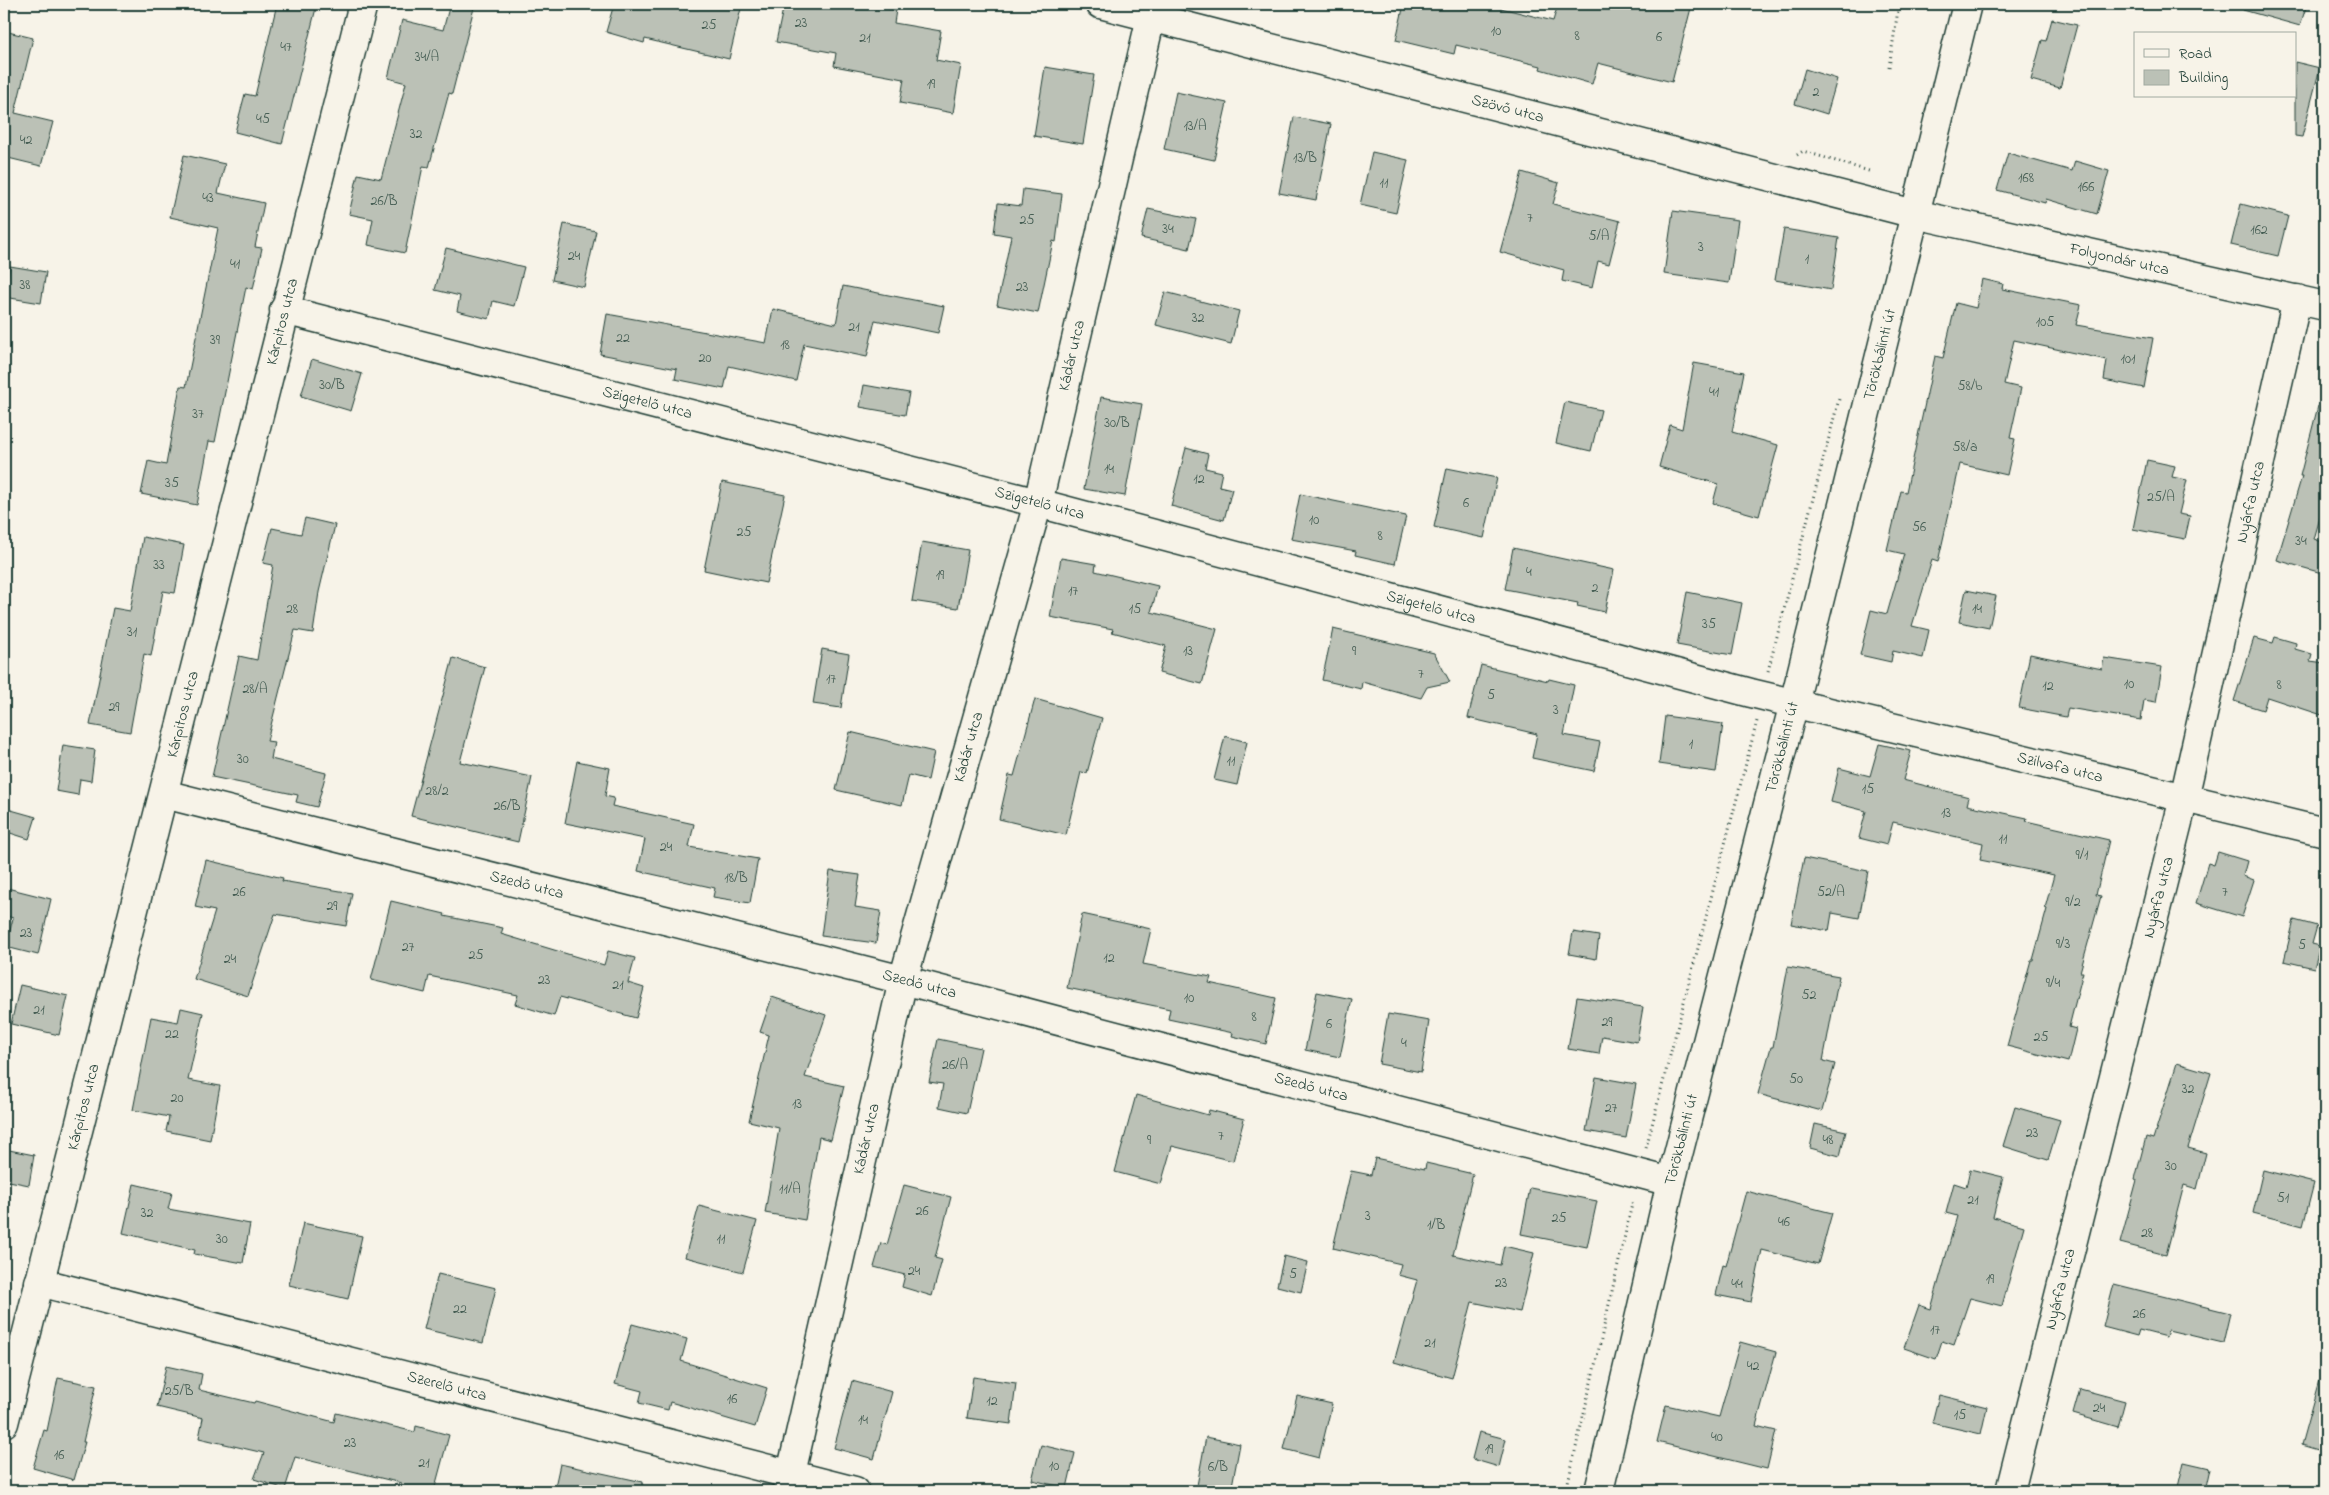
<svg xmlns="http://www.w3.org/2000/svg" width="2329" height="1495" viewBox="0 0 2329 1495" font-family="'Indie Flower',sans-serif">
  <rect width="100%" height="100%" fill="#f7f3e8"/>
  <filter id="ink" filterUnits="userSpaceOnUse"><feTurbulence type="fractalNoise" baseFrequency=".02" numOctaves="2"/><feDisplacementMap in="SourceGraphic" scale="10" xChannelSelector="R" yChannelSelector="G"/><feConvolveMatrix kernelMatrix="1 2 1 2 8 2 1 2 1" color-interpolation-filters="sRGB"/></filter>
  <g filter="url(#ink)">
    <path fill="#bbc1b6" stroke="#1f3d34" d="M277,4H317L282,144L235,132L245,94L255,96Z
      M450,4H475L452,94L449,93L429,167L423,166L405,253L368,245L373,219L349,214L358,174L381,179L406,83L388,78L402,20L443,30Z
      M614,4H742L729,59L645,39L644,43L606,32Z
      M784,4H860L896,10L894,23L941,31L936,60L961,65L953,113L900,103L904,79L834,66L836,53L776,42Z
      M1404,4H1485L1553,21L1558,4H1692L1672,82L1598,63L1592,84L1540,69L1541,66L1456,45L1454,54L1396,40Z
      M2244,4H2307L2300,26L2243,10Z
      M2052,19L2077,25L2060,88L2031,80L2042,40L2046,41Z
      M4,31L33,38L15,113L53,122L41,166L4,157Z
      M2295,62L2320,68L2302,137L2295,136Z
      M1045,67L1094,75L1083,144L1034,136Z
      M1805,69L1837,79L1827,114L1795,104Z
      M1176,92L1227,103L1214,160L1164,149Z
      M1294,117L1331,124L1316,200L1279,193Z
      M1372,152L1408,160L1396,213L1360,205Z
      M2008,153L2072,171L2075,161L2109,171L2097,214L2046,199L2045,203L1997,190Z
      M184,155L225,164L218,193L264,203L255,247L262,248L253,289L246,287L215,442L209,441L197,505L141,494L148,461L166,465L180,386L186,387L218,228L170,217Z
      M1522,172L1559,183L1553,204L1620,221L1609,264L1598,261L1592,288L1562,281L1564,270L1500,252Z
      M1023,189L1062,194L1056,242L1053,241L1038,313L997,305L1011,236L994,233L998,203L1021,206Z
      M2241,204L2288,216L2278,256L2231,245Z
      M1148,209L1196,219L1189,249L1141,238Z
      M1673,211L1738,220L1729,283L1664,274Z
      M564,224L596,231L584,287L552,280Z
      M1784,229L1839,238L1831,290L1775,280Z
      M446,248L524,267L514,306L493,301L489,319L457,311L460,296L435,290Z
      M10,266L46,272L41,303L4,297Z
      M1982,279L2003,284L2002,289L2081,305L2076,325L2153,338L2144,388L2104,380L2107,360L2014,340L2004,384L2021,388L2010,438L2015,439L2007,475L1960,464L1938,562L1932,560L1912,626L1929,630L1923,658L1893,651L1891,662L1860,655L1871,610L1887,614L1904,554L1887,550L1901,491L1906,492L1935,356L1943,358L1956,303L1976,308Z
      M843,286L944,306L938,333L875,320L867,357L804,344L796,381L729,366L724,389L675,379L677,369L600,354L607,314L766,343L773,309L836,324Z
      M1165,292L1239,311L1231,344L1156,325Z
      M312,359L362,374L351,411L301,396Z
      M1694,363L1744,372L1732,432L1778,445L1759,516L1713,503L1718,484L1659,467L1670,425L1682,429Z
      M864,385L909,393L905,415L860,407Z
      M1101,397L1142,404L1125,496L1084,489Z
      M1565,402L1601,410L1591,451L1556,443Z
      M2318,406L2325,407V500L2314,539L2325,543V574L2277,560L2302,476H2300Z
      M1186,448L1208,454L1205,468L1222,472L1219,486L1232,489L1224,520L1171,506Z
      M2147,460L2175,466L2172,477L2187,480L2179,514L2190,516L2185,539L2133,529Z
      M1447,468L1497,478L1484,538L1434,527Z
      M722,482L785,495L766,583L704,570Z
      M1300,494L1406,516L1395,564L1355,555L1356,551L1291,539Z
      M305,518L335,525L319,592L313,633L295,630L267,741L274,742L271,759L326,773L317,807L296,802L298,795L212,777L239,656L257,660L273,565L263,563L272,528L301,534Z
      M143,537L184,545L175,593L163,591L151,656L144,654L130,732L90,725L113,608L130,611Z
      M922,542L968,550L958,608L912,601Z
      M1513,548L1614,570L1605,612L1577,606L1578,603L1505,589Z
      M1061,558L1096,564L1095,571L1158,586L1151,612L1217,629L1202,684L1159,673L1166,646L1112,632L1113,629L1050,617Z
      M1966,590L1996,596L1989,628L1959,622Z
      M1687,592L1742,603L1732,655L1677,645Z
      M1333,629L1434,653L1450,682L1427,687L1421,698L1362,682L1361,689L1322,680Z
      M2275,637L2296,643L2295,649L2312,654L2310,661L2325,663V716L2267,697L2263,710L2234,701L2254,638L2273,643Z
      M822,649L849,654L841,708L813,704Z
      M2030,654L2102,669L2104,658L2162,667L2156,702L2144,700L2141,720L2068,708L2066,717L2019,708Z
      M453,658L485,667L460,762L532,777L518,842L411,816Z
      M1481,665L1548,681L1549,679L1574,685L1564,735L1600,742L1594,771L1532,758L1537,734L1468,718Z
      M1035,699L1102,718L1087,773L1081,772L1066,835L999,819L1009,775L1014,776Z
      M1665,716L1723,724L1716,772L1659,764Z
      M850,732L934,752L928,780L909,775L902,805L836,790Z
      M1225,736L1247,742L1237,785L1214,780Z
      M1879,744L1911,751L1903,780L1969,797L1967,805L2027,818L2026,821L2109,840L2096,895L2101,896L2080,972H2083L2069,1027L2076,1029L2068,1062L2007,1046L2031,960H2033L2047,909L2045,908L2054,875L1980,860L1983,843L1893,822L1887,845L1859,838L1866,811L1831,802L1839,768L1870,776Z
      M63,745L95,750L91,781L80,779L78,795L56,791Z
      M577,761L610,768L605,796L614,798L612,806L694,824L689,847L758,859L750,903L713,897L715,888L638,871L645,839L565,823Z
      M4,808L36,817L29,839L4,831Z
      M2218,852L2247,861L2243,876L2254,880L2242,917L2196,903L2208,863L2214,865Z
      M1804,858L1868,871L1859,918L1832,913L1829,931L1791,924Z
      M206,860L283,878L282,881L352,893L346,926L275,914L248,996L194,979L215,911L195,907Z
      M830,871L860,875L855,907L881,911L876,943L821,936Z
      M7,888L51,899L38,955L6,947L13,918L4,915Z
      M391,901L445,914L444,916L503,928L501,934L604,965L608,951L635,958L628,983L644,988L636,1018L560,997L554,1016L515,1004L518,995L429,976L425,993L371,980Z
      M1082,914L1151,929L1143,964L1211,977L1209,983L1276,998L1266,1044L1232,1036L1233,1033L1168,1019L1170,1009L1067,988Z
      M2294,920L2317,926L2312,944L2320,946L2314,968L2284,961Z
      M1573,932L1599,936L1596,959L1569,954Z
      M1788,967L1839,976L1823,1061L1835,1064L1822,1111L1758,1094L1771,1047H1773Z
      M20,985L68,996L59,1035L11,1024Z
      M1317,992L1352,999L1340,1057L1305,1050Z
      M772,997L826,1015L805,1077L844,1086L831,1140L819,1137L805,1220L765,1213L779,1128L749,1121L769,1035L760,1032Z
      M1577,997L1643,1007L1637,1042L1602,1036L1599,1054L1568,1049Z
      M181,1008L203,1013L188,1080L220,1086L210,1140L166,1131L169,1117L133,1110L151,1017L178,1022Z
      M1388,1014L1429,1021L1421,1072L1379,1064Z
      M938,1039L981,1048L967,1113L939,1107L943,1084L929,1082Z
      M2177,1063L2211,1073L2188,1148L2206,1153L2197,1189L2184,1185L2166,1255L2120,1243L2137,1180L2135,1179L2146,1137L2153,1139Z
      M1596,1077L1636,1084L1626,1138L1586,1131Z
      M1136,1095L1208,1115L1209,1110L1244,1119L1233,1161L1172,1146L1161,1184L1115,1172Z
      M2015,1107L2060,1120L2048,1160L2003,1146Z
      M1815,1124L1846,1131L1840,1156L1810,1148Z
      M4,1149L34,1155L29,1185L4,1180Z
      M1375,1158L1425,1169L1426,1163L1473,1174L1453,1255L1500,1265L1504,1246L1534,1253L1520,1312L1472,1302L1452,1378L1394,1362L1417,1280L1398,1275L1401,1264L1333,1248L1351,1171L1371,1175Z
      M1970,1169L2003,1177L1993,1217L2024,1226L2002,1306L1970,1298L1954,1345L1942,1341L1936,1359L1904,1348L1919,1305L1931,1309L1957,1216L1946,1213L1954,1183L1966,1187Z
      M2263,1170L2314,1183L2303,1226L2253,1213Z
      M134,1184L172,1193L168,1209L250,1224L243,1263L194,1254L195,1250L123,1233Z
      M904,1185L951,1197L935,1258L942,1260L932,1296L902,1287L905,1275L874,1267L881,1243L887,1245Z
      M1530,1188L1597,1201L1587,1247L1521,1234Z
      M1746,1191L1832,1213L1818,1264L1762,1250L1751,1302L1716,1295L1723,1265L1726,1266Z
      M699,1206L757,1221L743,1272L685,1257Z
      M303,1223L362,1236L348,1299L289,1285Z
      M1284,1256L1308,1262L1301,1292L1277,1286Z
      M438,1274L496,1288L483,1343L424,1329Z
      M2114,1284L2230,1313L2223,1343L2168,1330L2166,1337L2139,1330L2137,1336L2103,1327Z
      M632,1324L687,1339L681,1361L767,1388L755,1427L670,1402L668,1410L639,1403L642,1391L615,1384Z
      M1740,1342L1776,1352L1756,1426L1776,1431L1767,1469L1657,1442L1666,1405L1719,1417Z
      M166,1366L202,1374L199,1390L254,1403L255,1401L334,1422L336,1413L415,1432L416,1426L449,1435L434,1491H399L401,1483L295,1457L285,1489L254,1479L264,1453L199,1438L203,1418L157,1407Z
      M973,1377L1016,1383L1011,1424L967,1418Z
      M58,1378L96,1386L83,1442H85L74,1480L33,1468L44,1430L47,1431Z
      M2319,1380L2325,1381V1452L2301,1445Z
      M852,1381L892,1392L874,1459L834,1448Z
      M2080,1389L2125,1401L2118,1427L2073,1414Z
      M1939,1395L1987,1407L1981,1434L1932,1423Z
      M1297,1396L1332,1404L1319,1458L1284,1449Z
      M1479,1432L1506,1439L1499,1467L1472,1459Z
      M1206,1437L1240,1444L1231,1491H1196Z
      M1041,1445L1075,1453L1067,1488L1032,1480Z
      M2184,1462L2210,1468L2205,1491H2177Z
      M560,1464L643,1482L642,1491H554Z"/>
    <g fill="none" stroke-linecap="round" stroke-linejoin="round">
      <g stroke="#1f3d34" stroke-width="31">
        <g id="minor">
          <path id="s1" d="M284,310L1038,503L1751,693L2325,832"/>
          <path id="s2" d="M164,794L903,980L1671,1182"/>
          <path id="s3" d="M39,1282L855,1491"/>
          <path id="s4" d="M4,1423L363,4"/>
          <path id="s5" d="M787,1491L903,980L1038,503L1154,4"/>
          <path id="s6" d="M2010,1491L2184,798L2297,299"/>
        </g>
      </g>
      <g stroke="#1f3d34" stroke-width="31">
        <g id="tertiary">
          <path id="s7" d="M1100,4L1915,214L2325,306"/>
        </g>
      </g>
      <g stroke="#1f3d34" stroke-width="31">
        <g id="secondary">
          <path id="s8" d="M1599,1491L1671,1182L1794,703L1967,4"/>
        </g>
      </g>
      <path stroke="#1f3d34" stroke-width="3" stroke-dasharray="1 4" stroke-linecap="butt" d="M1889,67L1899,4
        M1797,155L1803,151L1872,172
        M1768,671L1839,399
        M1646,1148L1757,721
        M1566,1491L1633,1200"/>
      <use href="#minor" stroke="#f7f3e8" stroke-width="28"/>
      <use href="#tertiary" stroke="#f7f3e8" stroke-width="28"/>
      <use href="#secondary" stroke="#f7f3e8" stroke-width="28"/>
    </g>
  </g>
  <g text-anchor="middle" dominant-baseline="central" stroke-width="4.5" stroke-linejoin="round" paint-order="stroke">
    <g font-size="14" fill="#465e54">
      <text x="801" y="23">23</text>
      <text x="709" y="25">25</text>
      <text x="1496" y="31">10</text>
      <text x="1577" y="36">8</text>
      <text x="1659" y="37">6</text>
      <text x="865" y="38">21</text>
      <text x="286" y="47">47</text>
      <text x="427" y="57">34/A</text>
      <text x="931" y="84">19</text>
      <text x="1816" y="92">2</text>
      <text x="263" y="119">45</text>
      <text x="1195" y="126">13/A</text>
      <text x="416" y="134">32</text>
      <text x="26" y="140">42</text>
      <text x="1305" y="158">13/B</text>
      <text x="2026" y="178">168</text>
      <text x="1384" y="183">11</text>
      <text x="2086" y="187">166</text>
      <text x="208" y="198">43</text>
      <text x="384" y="201">26/B</text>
      <text x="1530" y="218">7</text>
      <text x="1027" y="220">25</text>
      <text x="1168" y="229">34</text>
      <text x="2259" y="230">162</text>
      <text x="1599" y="236">5/A</text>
      <text x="1701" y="247">3</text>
      <text x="574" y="256">24</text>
      <text x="1807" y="259">1</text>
      <text x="235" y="264">41</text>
      <text x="25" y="285">38</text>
      <text x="1022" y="287">23</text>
      <text x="1198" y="318">32</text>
      <text x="2045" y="322">105</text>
      <text x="854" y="327">21</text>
      <text x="623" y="338">22</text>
      <text x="215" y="340">39</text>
      <text x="785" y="345">18</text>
      <text x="705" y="358">20</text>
      <text x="2128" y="359">101</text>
      <text x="332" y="385">30/B</text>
      <text x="1970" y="386">58/b</text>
      <text x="1714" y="392">41</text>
      <text x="198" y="414">37</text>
      <text x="1117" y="423">30/B</text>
      <text x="1965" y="447">58/a</text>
      <text x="1109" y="469">14</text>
      <text x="1199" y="479">12</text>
      <text x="172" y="483">35</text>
      <text x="2161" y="497">25/A</text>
      <text x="1466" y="503">6</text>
      <text x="1314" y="520">10</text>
      <text x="1919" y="527">56</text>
      <text x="744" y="532">25</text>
      <text x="1380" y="536">8</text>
      <text x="2301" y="541">34</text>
      <text x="159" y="565">33</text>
      <text x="1529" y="572">4</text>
      <text x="940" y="575">19</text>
      <text x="1595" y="588">2</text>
      <text x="1073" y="591">17</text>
      <text x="292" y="609">28</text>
      <text x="1135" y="609">15</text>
      <text x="1977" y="609">14</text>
      <text x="1709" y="624">35</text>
      <text x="132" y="632">31</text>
      <text x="1188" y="651">13</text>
      <text x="1354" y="651">9</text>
      <text x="1421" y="674">7</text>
      <text x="831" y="679">17</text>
      <text x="2129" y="684">10</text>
      <text x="2279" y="685">8</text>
      <text x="2048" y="686">12</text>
      <text x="255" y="689">28/A</text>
      <text x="1491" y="695">5</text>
      <text x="114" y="707">29</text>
      <text x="1556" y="710">3</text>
      <text x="1691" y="744">1</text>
      <text x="243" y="759">30</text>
      <text x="1231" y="761">11</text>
      <text x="1868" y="789">15</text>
      <text x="437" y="791">28/2</text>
      <text x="507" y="806">26/B</text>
      <text x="1946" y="813">13</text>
      <text x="2003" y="839">11</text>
      <text x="666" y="847">24</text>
      <text x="2082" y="855">9/1</text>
      <text x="736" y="878">18/B</text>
      <text x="239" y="892">26</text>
      <text x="1831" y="892">52/A</text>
      <text x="2225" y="892">7</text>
      <text x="2073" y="902">9/2</text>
      <text x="332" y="906">29</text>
      <text x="26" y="933">23</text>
      <text x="2063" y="944">9/3</text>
      <text x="2302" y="945">5</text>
      <text x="408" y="947">27</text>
      <text x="476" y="955">25</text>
      <text x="1109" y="958">12</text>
      <text x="230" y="959">24</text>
      <text x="544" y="980">23</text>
      <text x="2053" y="983">9/4</text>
      <text x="618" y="985">21</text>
      <text x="1809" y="995">52</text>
      <text x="1189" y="998">10</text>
      <text x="39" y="1010">21</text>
      <text x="1254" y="1017">8</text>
      <text x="1607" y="1022">29</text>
      <text x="1329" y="1024">6</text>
      <text x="172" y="1034">22</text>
      <text x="2041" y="1037">25</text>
      <text x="1404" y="1043">4</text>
      <text x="955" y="1065">26/A</text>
      <text x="1796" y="1079">50</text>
      <text x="2188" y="1089">32</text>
      <text x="177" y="1098">20</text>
      <text x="797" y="1104">13</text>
      <text x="1611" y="1108">27</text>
      <text x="2032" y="1133">23</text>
      <text x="1221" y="1136">7</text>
      <text x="1149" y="1140">9</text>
      <text x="1828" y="1140">48</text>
      <text x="2171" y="1166">30</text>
      <text x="790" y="1189">11/A</text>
      <text x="2283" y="1198">51</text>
      <text x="1973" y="1200">21</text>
      <text x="922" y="1211">26</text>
      <text x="147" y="1213">32</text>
      <text x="1368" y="1216">3</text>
      <text x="1559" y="1218">25</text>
      <text x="1784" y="1222">46</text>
      <text x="1436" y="1225">1/B</text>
      <text x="2147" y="1233">28</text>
      <text x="222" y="1239">30</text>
      <text x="721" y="1239">11</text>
      <text x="914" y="1271">24</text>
      <text x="1293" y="1274">5</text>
      <text x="1990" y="1279">19</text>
      <text x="1501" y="1283">23</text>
      <text x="1737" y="1284">44</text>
      <text x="460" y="1309">22</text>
      <text x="2139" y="1314">26</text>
      <text x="1935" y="1330">17</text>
      <text x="1430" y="1343">21</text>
      <text x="1753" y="1366">42</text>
      <text x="179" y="1391">25/B</text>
      <text x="732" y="1399">16</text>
      <text x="992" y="1401">12</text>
      <text x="2099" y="1408">24</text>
      <text x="1960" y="1415">15</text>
      <text x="863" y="1420">14</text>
      <text x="1717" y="1437">40</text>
      <text x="350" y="1443">23</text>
      <text x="1489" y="1449">19</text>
      <text x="59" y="1455">16</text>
      <text x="424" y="1463">21</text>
      <text x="1054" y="1466">10</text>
      <text x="1218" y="1467">6/B</text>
    </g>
    <g font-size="16" fill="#1f3d34" stroke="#f7f3e8">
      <text stroke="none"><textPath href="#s7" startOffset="421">Szövő utca</textPath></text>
      <text stroke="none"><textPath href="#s7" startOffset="1051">Folyondár utca</textPath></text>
      <text stroke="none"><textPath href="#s4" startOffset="1136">Kárpitos utca</textPath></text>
      <text stroke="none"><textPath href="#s8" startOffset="1171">Törökbálinti út</textPath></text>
      <text stroke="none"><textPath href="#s5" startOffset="1171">Kádár utca</textPath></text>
      <text stroke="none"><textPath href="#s1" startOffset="375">Szigetelő utca</textPath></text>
      <text stroke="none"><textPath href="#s6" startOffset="1018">Nyárfa utca</textPath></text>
      <text stroke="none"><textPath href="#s1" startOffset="780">Szigetelő utca</textPath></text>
      <text stroke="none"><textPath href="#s1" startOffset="1185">Szigetelő utca</textPath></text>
      <text stroke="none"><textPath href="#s4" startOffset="731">Kárpitos utca</textPath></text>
      <text stroke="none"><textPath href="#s5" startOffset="766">Kádár utca</textPath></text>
      <text stroke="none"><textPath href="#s8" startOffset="766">Törökbálinti út</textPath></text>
      <text stroke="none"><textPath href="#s1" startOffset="1834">Szilvafa utca</textPath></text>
      <text stroke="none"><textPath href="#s2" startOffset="374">Szedő utca</textPath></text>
      <text stroke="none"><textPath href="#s6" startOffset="612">Nyárfa utca</textPath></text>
      <text stroke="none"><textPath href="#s2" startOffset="779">Szedő utca</textPath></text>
      <text stroke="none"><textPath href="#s2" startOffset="1184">Szedő utca</textPath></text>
      <text stroke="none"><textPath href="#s4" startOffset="326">Kárpitos utca</textPath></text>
      <text stroke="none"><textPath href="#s5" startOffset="361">Kádár utca</textPath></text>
      <text stroke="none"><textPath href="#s8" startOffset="361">Törökbálinti út</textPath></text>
      <text stroke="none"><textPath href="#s6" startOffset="208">Nyárfa utca</textPath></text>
      <text stroke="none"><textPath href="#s3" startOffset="421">Szerelő utca</textPath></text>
    </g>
  </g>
  <rect width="2329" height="1495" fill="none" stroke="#f7f3e8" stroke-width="20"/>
  <rect x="10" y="10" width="2309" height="1475" fill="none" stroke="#1f3d34" stroke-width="2" filter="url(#ink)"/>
  <rect x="2134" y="32" width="162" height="65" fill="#f7f3e8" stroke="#a1aaa0"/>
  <rect x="2144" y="49" width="25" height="8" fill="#f7f3e8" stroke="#a1aaa0"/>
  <text x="2179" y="58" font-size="15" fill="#1f3d34">Road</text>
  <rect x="2144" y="70" width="25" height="15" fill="#bbc1b6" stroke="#a1aaa0"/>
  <text x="2179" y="82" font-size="15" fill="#1f3d34">Building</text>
</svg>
